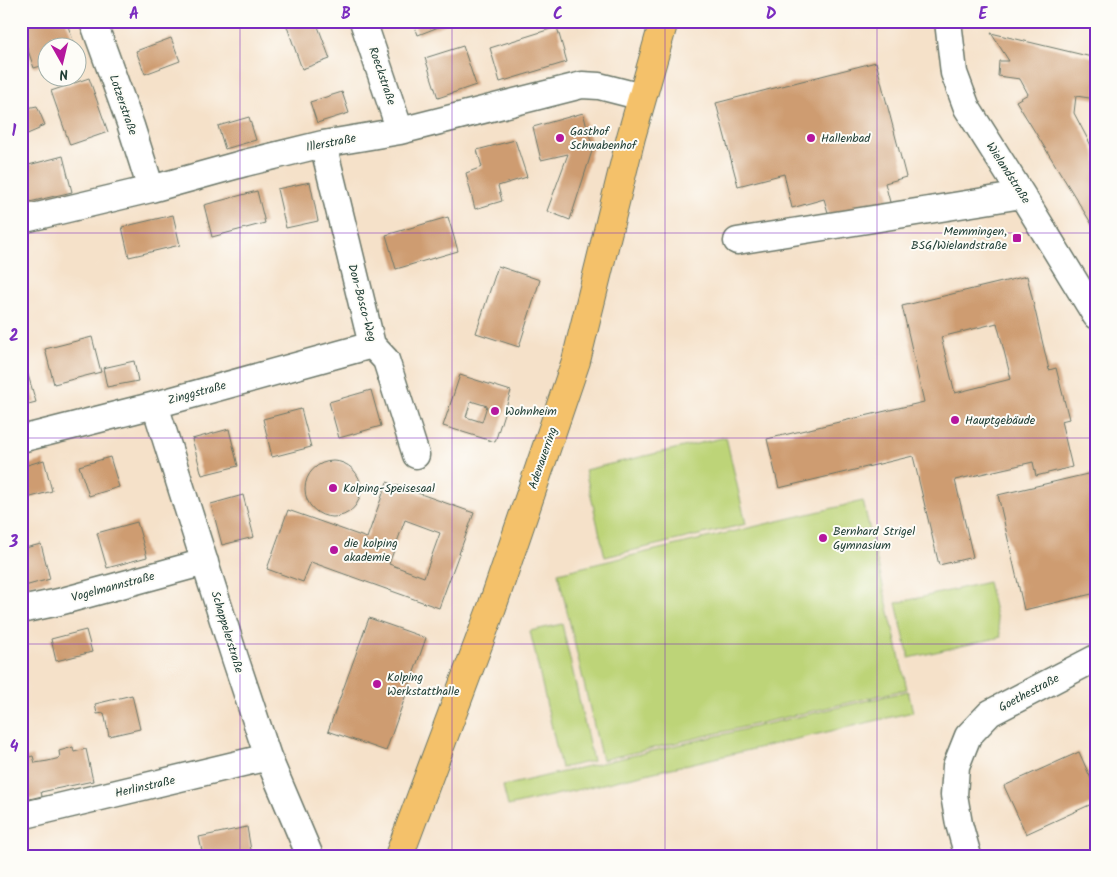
<svg xmlns="http://www.w3.org/2000/svg" width="1117" height="877" viewBox="0 0 1117 877" font-family="Kalam,sans-serif">
  <rect width="100%" height="100%" fill="#fdfcf7"/>
  <filter id="ink" filterUnits="userSpaceOnUse"><feTurbulence type="fractalNoise" baseFrequency=".02" numOctaves="2"/><feDisplacementMap in="SourceGraphic" scale="10" xChannelSelector="R" yChannelSelector="G"/><feConvolveMatrix kernelMatrix="1 2 1 2 8 2 1 2 1" color-interpolation-filters="sRGB"/></filter>
  <filter id="wash" filterUnits="userSpaceOnUse"><feTurbulence type="fractalNoise" baseFrequency=".0096" numOctaves="4" result="noise"/><feDisplacementMap in="SourceGraphic" scale="20" xChannelSelector="R" yChannelSelector="G"/><feGaussianBlur stdDeviation="1.12" result="paint"/><feColorMatrix in="noise" values="0 0 0 0 0 0 0 0 0 0 0 0 0 0 0 0 0 1.4 0 .05"/><feComposite in="paint" operator="in"/></filter>
  <g filter="url(#wash)">
    <rect width="100%" height="100%" fill="#f5e1c9"/>
    <path fill="#bdd478" stroke="#6e8856" d="M726,437L746,524L605,557L585,470Z
      M863,501L907,689L602,760L558,573Z
      M988,582L1001,637L909,658L896,603Z
      M562,624L593,761L561,768L530,631Z
      M908,691L913,712L508,806L503,786Z"/>
    <g id="blocks">
      <path fill="#ce9c71" fill-rule="evenodd" d="M21,21H66L76,48H48V64L34,68L21,30Z
        M285,21H316L330,59L302,69Z
        M413,21H454L418,35Z
        M557,27L567,62L500,82L490,48Z
        M991,33L1096,58V99L1076,96L1074,113L1096,155V231L1016,101L1028,94L1020,79L998,76L999,61H1009Z
        M171,38L180,61L145,74L136,51Z
        M463,46L476,85L438,98L425,58Z
        M876,62L906,177L885,183L891,206L829,216L824,199L792,208L784,174L738,186L716,103Z
        M21,75L27,90L21,92Z
        M89,78L108,132L70,145L51,91Z
        M342,92L349,113L317,123L310,102Z
        M21,93L27,108L37,106L45,125L39,127V129L25,135L23,131H21Z
        M583,113L593,148L570,220L547,211L568,154L541,160L533,127Z
        M249,117L256,140L225,149L218,126Z
        M515,140L527,177L498,186L502,201L475,209L466,173L482,167L477,150Z
        M63,156L72,192L21,204V167Z
        M310,182L318,221L286,228L277,189Z
        M257,191L265,223L212,237L204,205Z
        M173,215L180,245L129,257L122,227Z
        M448,217L458,251L396,269L386,235Z
        M498,266L540,280L519,347L476,333Z
        M1027,276L1049,370L1056,368L1069,419L1061,421L1072,467L1036,476L1033,462L955,480L973,557L939,565L913,456L779,488L767,439L924,402L902,306ZM997,323L1011,379L955,393L941,337Z
        M92,337L101,372L54,384L45,349Z
        M21,358H23L36,402L21,406Z
        M134,361L138,381L107,387L103,368Z
        M460,375L511,391L495,442L443,426ZM471,401L487,406L482,422L466,417Z
        M371,390L381,426L339,438L329,402Z
        M301,409L311,447L272,457L263,419Z
        M229,429L238,466L202,475L192,439Z
        M110,457L119,487L89,496L79,466Z
        M44,460L52,491L24,499L21,490V467Z
        M305 489a28 28 0 1 1 56 0a28 28 0 1 1-56 0Z
        M1096,472V593L1024,610L998,495Z
        M387,482L474,513L439,608L311,562L303,582L267,569L288,510L367,538ZM405,520L440,533L424,577L389,564Z
        M243,495L254,537L222,545L211,504Z
        M137,522L147,557L107,568L97,533Z
        M41,544L50,579L21,587V549Z
        M369,618L426,638L386,751L328,731Z
        M86,630L92,652L56,661L51,639Z
        M132,695L140,729L109,736L104,713L97,714L95,704Z
        M73,747L74,752L86,749L93,781L41,792L42,796L21,801V759L33,756L35,763L48,761L60,758L59,751Z
        M1079,752L1096,790V802L1026,834L1004,786Z
        M247,827L252,856H203L199,837Z"/>
    </g>
  </g>
  <g filter="url(#ink)">
    <use href="#blocks" fill-opacity="0" stroke="#6a7668" stroke-width="1"/>
    <g fill="none" stroke-linecap="round" stroke-linejoin="round">
      <g stroke="#6a7668" stroke-width="29">
        <path id="minor" d="M93,21L131,126L151,189
          M363,21L400,131
          M948,21L954,73L967,108L1022,195L1096,316
          M323,144L372,345L386,360L416,455
          M21,220L151,189L245,163L323,144L400,131L582,85L599,86L642,97
          M737,241L1022,195
          M155,405L235,658L268,757L310,856
          M21,439L155,405L372,345
          M21,610L59,602L205,562
          M21,816L268,757
          M968,856L959,824L954,795L956,766L968,736L990,713L1096,658"/>
      </g>
      <g stroke="#6a7668" stroke-width="30">
        <path id="major" d="M399,856L491,610L576,361L631,137L664,21"/>
      </g>
      <use href="#minor" stroke="#fff" stroke-width="26"/>
      <use href="#major" stroke="#f4c16a" stroke-width="28"/>
    </g>
  </g>
  <path fill="none" stroke="#7b2cbf" stroke-width="1" stroke-opacity="0.55" d="M240,21V856M452,21V856M665,21V856M877,21V856M21,233H1096M21,438H1096M21,644H1096"/>
  <g fill="#b5179e" stroke="#fdfcf7" stroke-width="2">
    <circle cx="560" cy="138" r="5"/>
    <circle cx="811" cy="138" r="5"/>
    <rect x="1012" y="233" width="10" height="10" rx="2.5"/>
    <circle cx="495" cy="411" r="5"/>
    <circle cx="955" cy="420" r="5"/>
    <circle cx="333" cy="488" r="5"/>
    <circle cx="823" cy="538" r="5"/>
    <circle cx="334" cy="550" r="5"/>
    <circle cx="377" cy="684" r="5"/>
  </g>
  <g text-anchor="middle" dominant-baseline="central" stroke-width="4" stroke-linejoin="round" paint-order="stroke">
    <g font-size="12" fill="#1f3d34" stroke="#fdfcf7">
      <text transform="translate(382 76) rotate(71)">Roeckstraße</text>
      <text transform="translate(123 105) rotate(71)">Lotzerstraße</text>
      <text transform="translate(331 143) rotate(-11)">Illerstraße</text>
      <text transform="translate(1008 173) rotate(57)">Wielandstraße</text>
      <text transform="translate(362 303) rotate(75)">Don-Bosco-Weg</text>
      <text transform="translate(197 393) rotate(-15)">Zinggstraße</text>
      <text transform="translate(543 458) rotate(-71)">Adenauerring</text>
      <text transform="translate(113 587) rotate(-15)">Vogelmannstraße</text>
      <text transform="translate(227 632) rotate(73)">Schappelerstraße</text>
      <text transform="translate(1029 693) rotate(-28)">Goethestraße</text>
      <text transform="translate(145 787) rotate(-13)">Herlinstraße</text>
    </g>
    <g font-size="12" fill="#1f3d34" stroke="#fdfcf7" text-anchor="start">
      <text x="570" y="131">Gasthof<tspan x="570" dy="14">Schwabenhof</tspan></text>
      <text x="821" y="138">Hallenbad</text>
      <text x="1007" y="231" text-anchor="end">Memmingen,<tspan x="1007" dy="14">BSG/Wielandstraße</tspan></text>
      <text x="505" y="411">Wohnheim</text>
      <text x="965" y="420">Hauptgebäude</text>
      <text x="343" y="488">Kolping-Speisesaal</text>
      <text x="833" y="531">Bernhard Strigel<tspan x="833" dy="14">Gymnasium</tspan></text>
      <text x="344" y="543">die kolping<tspan x="344" dy="14">akademie</tspan></text>
      <text x="387" y="677">Kolping<tspan x="387" dy="14">Werkstatthalle</tspan></text>
    </g>
  </g>
  <rect width="1117" height="877" fill="none" stroke="#fdfcf7" stroke-width="55"/>
  <g transform="translate(62 62) rotate(172)"><circle r="24" fill="#fdfcf7" stroke="#a4b0a9"/>
  <path d="M0-4L9 19L0 12L-9 19Z" fill="#b5179e"/>
  <text y="-8" font-size="14" font-weight="bold" text-anchor="middle" fill="#1f3d34">N</text>
  </g>
  <rect x="28" y="28" width="1062" height="822" fill="none" stroke="#7b2cbf" stroke-width="2"/>
  <g font-size="16" text-anchor="middle" font-weight="bold" fill="#7b2cbf">
    <text x="134" y="19">A</text>
    <text x="346" y="19">B</text>
    <text x="558" y="19">C</text>
    <text x="771" y="19">D</text>
    <text x="983" y="19">E</text>
    <text x="14" y="136">1</text>
    <text x="14" y="341">2</text>
    <text x="14" y="547">3</text>
    <text x="14" y="752">4</text>
  </g>
</svg>
